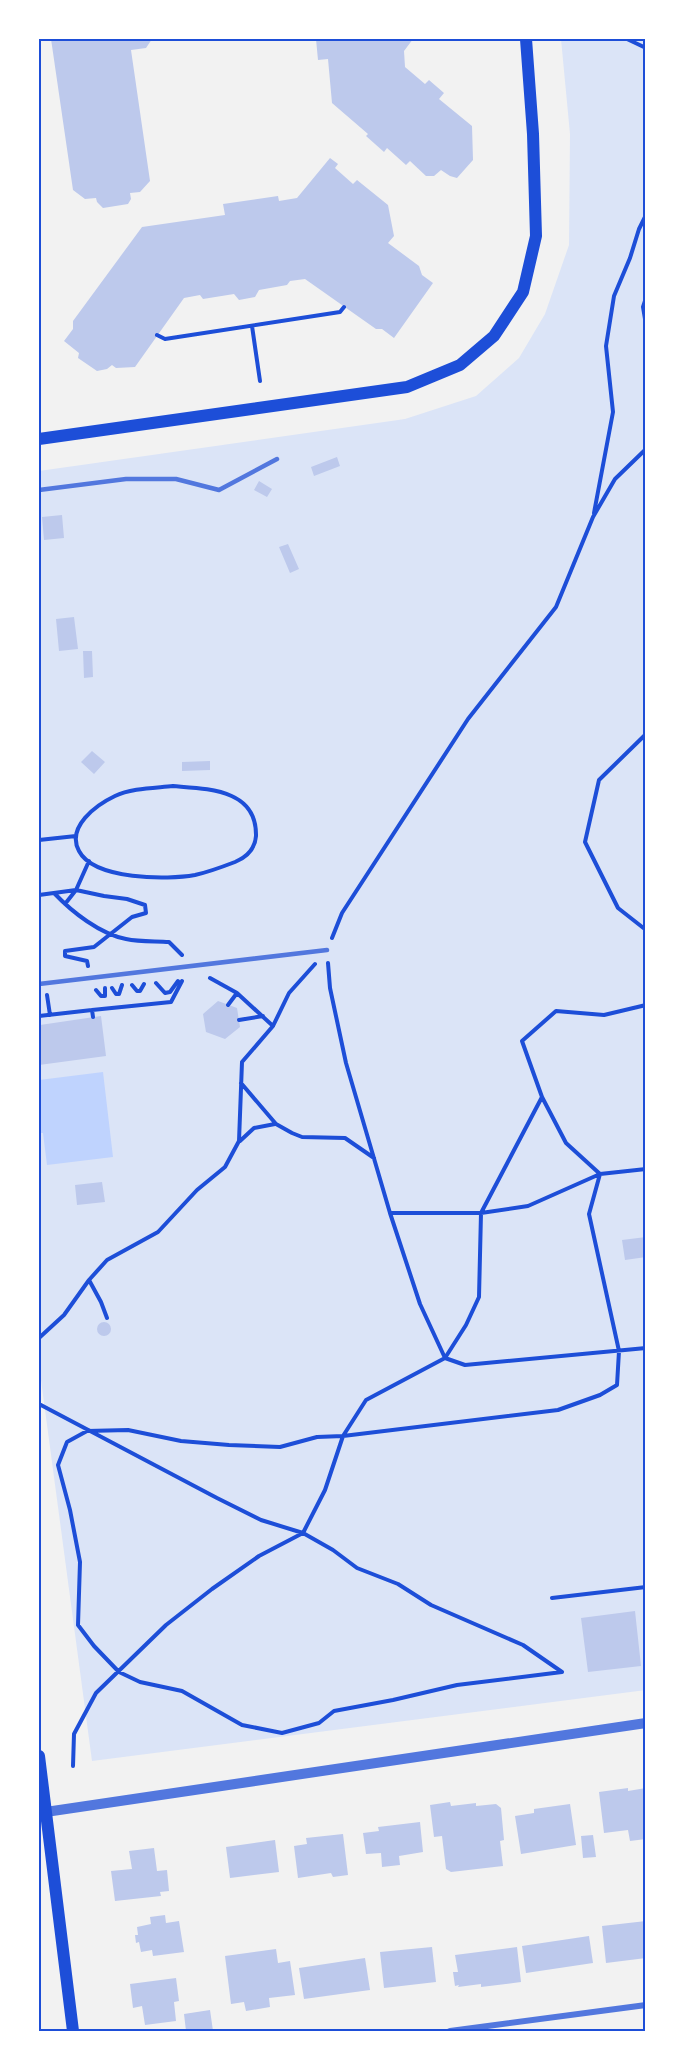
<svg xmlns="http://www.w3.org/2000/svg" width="685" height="2070" viewBox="0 0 685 2070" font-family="'Varela Round',sans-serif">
  <rect width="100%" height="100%" fill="#f2f2f2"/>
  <path fill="#dbe4f7" d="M561,39H646V1690L92,1761L39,1365V471L405,419L476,396L519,358L545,314L569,245L570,134Z"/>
  <path fill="#bfd3fe" d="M103,1072L113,1157L47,1165L43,1133H39V1080Z"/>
  <path fill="#bdc9ec" d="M51,39H152L146,48L131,50L150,181L140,192L130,193L131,199L128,204L103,208L97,202L96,198L85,199L73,190Z
    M316,39H413L404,51L405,67L425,84L429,80L444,93L439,99L472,126L473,160L457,178L450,176L441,170L434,176H426L410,161L406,165L387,148L384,152L366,136L368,134L332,103L328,59L318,60Z
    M330,158L338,164L335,168L353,184L357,180L388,205L394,236L388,243L419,266L422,275L433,283L394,338L382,329H376L305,279L290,281L287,285L259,290L255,297L239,300L234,294L203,299L200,295L184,298L135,367L116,368L112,365L107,369L97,371L78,358L79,353L64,341L73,329V321L142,227L225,215L223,204L278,196L279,201L297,198Z
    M337,457L340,466L314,476L311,467Z
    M259,481L272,489L267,497L254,490Z
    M62,515L64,538L44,540L42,517Z
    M288,544L299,569L290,573L279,547Z
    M74,617L78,649L59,651L56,619Z
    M83,651H92L93,677L84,678Z
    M92,751L105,762L94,774L81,762Z
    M210,761V770L182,771V762Z
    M218,1001L237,1008L240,1027L225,1039L206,1032L203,1014Z
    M101,1016L106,1056L39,1065L40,1025Z
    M102,1182L105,1202L77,1205L75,1185Z
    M646,1237V1257L625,1260L622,1240Z
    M97 1329a7 7 0 1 1 14 0a7 7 0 1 1-14 0Z
    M635,1611L641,1666L588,1672L581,1618Z
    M628,1788V1791L646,1788V1839L630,1841L628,1830L604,1833L599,1792Z
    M450,1802L451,1806L476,1803V1806L496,1804L501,1808L504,1840L500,1841L503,1866L451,1872L446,1869L442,1836L434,1837L430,1805Z
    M570,1804L576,1845L521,1854L515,1816L534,1813V1809Z
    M420,1822L423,1852L399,1856L400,1865L382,1867L381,1853L366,1854L363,1833L379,1831L378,1827Z
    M343,1834L348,1875L333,1877L331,1873L298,1878L294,1846L307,1844L306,1838Z
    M593,1835L596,1857L583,1858L581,1836Z
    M275,1840L279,1872L230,1878L226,1847Z
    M154,1848L157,1871L167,1870L169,1891L160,1892L161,1896L115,1901L111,1871L132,1869L129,1851Z
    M165,1915L166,1923L179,1921L184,1952L153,1956L152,1950L141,1952L139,1942L136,1943L135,1935H138L137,1927L151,1924L150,1917Z
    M646,1921V1958L606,1963L602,1926Z
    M589,1936L593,1963L526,1973L522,1946Z
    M432,1947L436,1982L384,1988L380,1952Z
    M517,1947L521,1982L481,1987V1984L458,1987L459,1985L455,1986L453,1972H458L455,1955Z
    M276,1949L278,1963L290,1961L295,1995L269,1998L270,2007L246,2011L244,2002L231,2004L225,1956Z
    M365,1958L370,1990L304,1999L299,1968Z
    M176,1978L179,2001L174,2002L176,2021L145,2025L142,2006L133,2008L130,1984Z
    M210,2010L213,2031H186L184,2014Z"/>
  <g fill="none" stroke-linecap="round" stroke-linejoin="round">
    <path stroke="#1d4ed8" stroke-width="4" d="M627,39L646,48
      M646,298L643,307L646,325
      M252,326L260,381
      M157,335L165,339L340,312L344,307
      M594,513L613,412L606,346L614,296L630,258L639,229L646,215
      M646,734L599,780L585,842L618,908L646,930
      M173,786C208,789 257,789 256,836C255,849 247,857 235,862C222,867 209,872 195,875C168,880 94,880 79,851C66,827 96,805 115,796C131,788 155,788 173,786Z
      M39,840L76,836
      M54,893C72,912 100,934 126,939C140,942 155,941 169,942L182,955
      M39,895L76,890L104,896L127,899L145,905L146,913L132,917L94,947L65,951V956L87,961L88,966
      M65,904L76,890L89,861
      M332,938L342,913L468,719L556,607L593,517L615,479L646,449
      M328,963L330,988L346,1063L390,1213H481L528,1206L600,1174L646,1169
      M210,978L237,993L273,1026
      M156,983L165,993L170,992L178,981
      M132,985L137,991H140L144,984
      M112,988L116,994H119L122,985
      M96,990L101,996H105V988
      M47,995L50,1015
      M228,1005L237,993
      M39,1016L92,1010
      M93,1017L92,1010L171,1002L182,981
      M239,1020L263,1016
      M241,1083L276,1124L292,1133L302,1137L345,1138L374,1158
      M240,1141L254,1128L275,1124
      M390,1213L420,1304L445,1358L465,1365L646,1348
      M89,1280L101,1302L107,1318
      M39,1338L64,1315L89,1280L107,1260L158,1232L197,1190L225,1167L239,1141L242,1062L273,1026L289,993L315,964
      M39,1404L217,1498L261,1520L303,1533L333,1550L357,1568L398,1584L431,1605L523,1645L562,1672L457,1685L393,1700L334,1711L319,1723L282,1733L242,1725L182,1691L140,1682L119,1672L94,1646L78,1625L80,1562L70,1510L58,1465L67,1442L87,1431L128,1430L181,1441L229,1445L280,1447L317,1437L343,1436L558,1410L600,1395L617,1385L619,1351L589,1214L600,1174L566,1143L542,1097
      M552,1598L646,1587
      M73,1766L74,1734L96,1693L166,1625L212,1589L259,1556L303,1533L325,1490L343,1436L366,1400L445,1358L466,1325L479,1297L481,1213L542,1097L522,1041L556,1011L604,1015L646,1005"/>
    <path stroke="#5277de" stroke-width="4.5" d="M39,490L126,479H176L219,490L277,459
      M39,984L327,950"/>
    <path stroke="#5277de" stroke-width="6" d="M450,2031L646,2005"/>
    <path stroke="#5277de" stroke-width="10" d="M39,1813L646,1723"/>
    <path stroke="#1d4ed8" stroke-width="12" d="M39,439L407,387L460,365L494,336L523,292L536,236L533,134L526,39
      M39,1756L73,2031"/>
  </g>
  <rect width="685" height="2070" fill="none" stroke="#ffffff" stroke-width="81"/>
  <rect x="40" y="40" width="604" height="1990" fill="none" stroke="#1d4ed8" stroke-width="2"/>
</svg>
